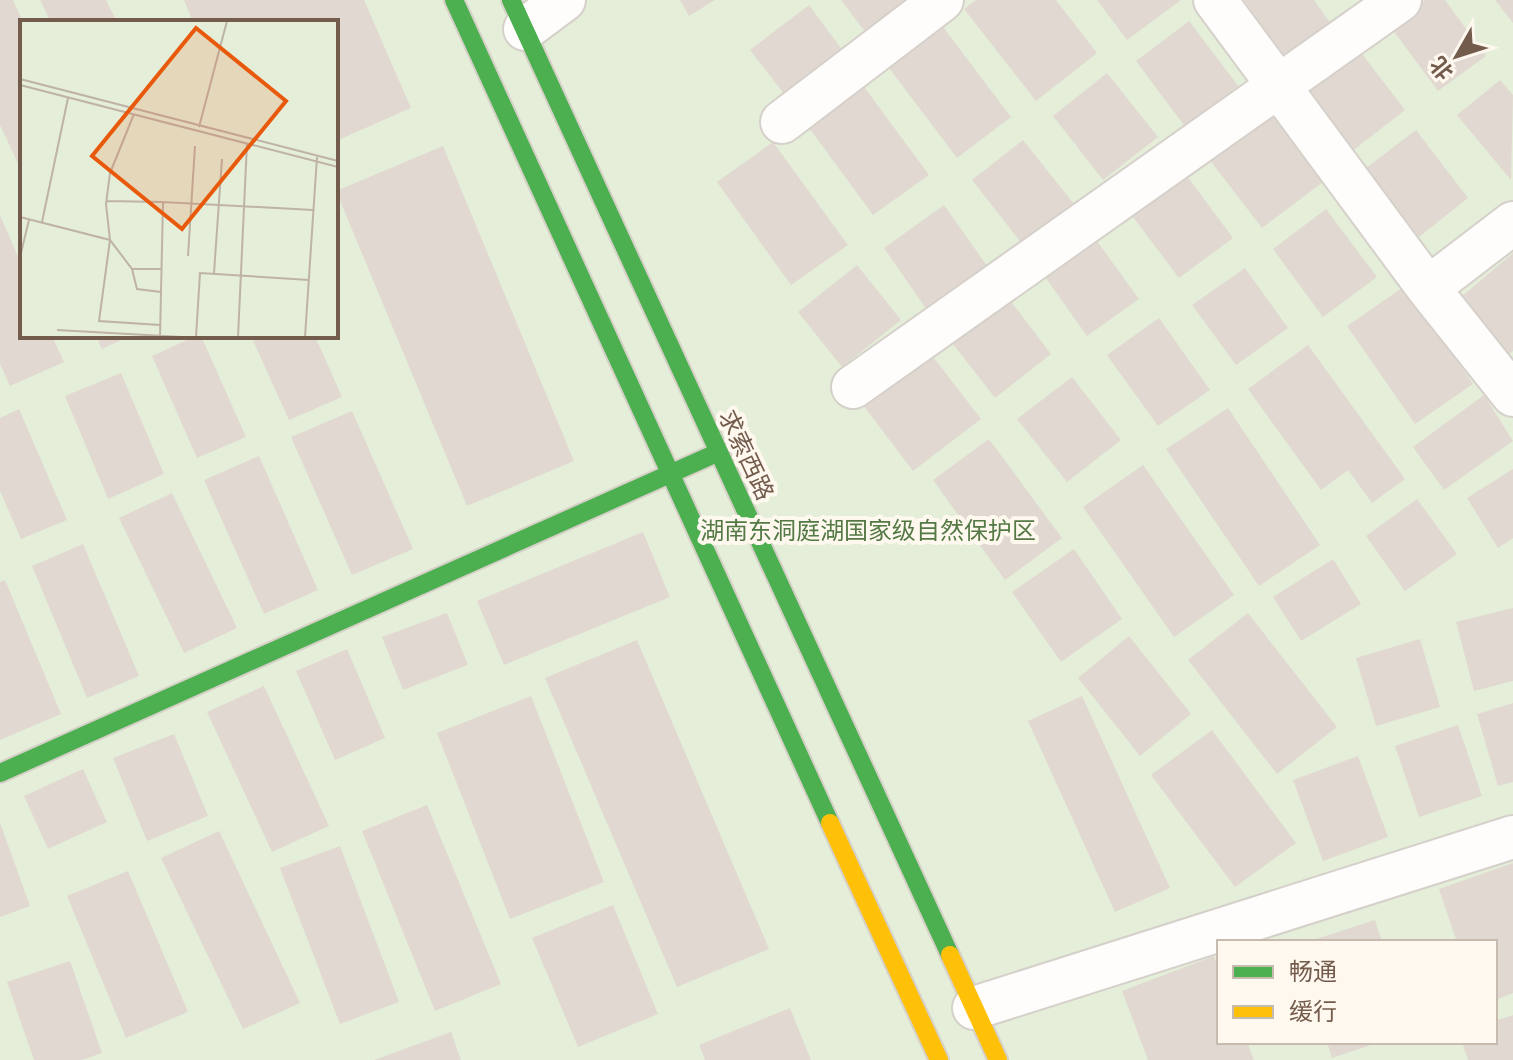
<svg xmlns="http://www.w3.org/2000/svg" width="1513" height="1060" viewBox="0 0 1513 1060" font-family="'Nunito Sans','Noto Sans SC',sans-serif">
  <rect width="100%" height="100%" fill="#f7f3ec"/>
  <path fill="#e4eed8" fill-rule="evenodd" d="M0,0H1513V1060H0ZM22,22H336V336H22ZM1219,942H1495V1042H1219Z"/>
  <path fill="#e1d9d1" d="M0,0H13L23,22L22,172L0,125Z
    M40,0H106L117,22H51Z
    M184,0H364L411,108L336,141V22H193Z
    M680,0H715L689,16Z
    M841,0H909L866,33Z
    M976,0H1056L1097,53L1036,101L964,9Z
    M1097,0H1181L1127,40Z
    M1244,0H1314L1331,24L1284,56Z
    M1425,0H1445L1486,56L1438,91L1390,26Z
    M1495,0H1513V23Z
    M809,5L846,55L788,99L750,50Z
    M937,19L1011,117L957,158L883,60Z
    M1189,21L1242,91L1189,132L1136,61Z
    M1356,46L1405,110L1351,152L1302,88Z
    M1107,73L1158,137L1103,180L1053,116Z
    M1500,80L1513,95L1511,180L1457,115Z
    M862,84L929,175L873,215L807,125Z
    M1275,110L1327,179L1262,228L1209,159Z
    M1416,130L1468,198L1419,237L1366,168Z
    M1023,140L1074,204L1023,245L972,180Z
    M773,142L848,245L791,285L717,182Z
    M443,146L574,461L467,506L336,191Z
    M1184,172L1233,238L1179,278L1130,213Z
    M944,205L997,280L936,323L884,248Z
    M1326,209L1377,277L1323,317L1273,249Z
    M0,215L22,266V336H52L64,362L10,386L0,364Z
    M1094,237L1139,299L1087,336L1043,274Z
    M1513,253V351L1508,355L1460,298Z
    M857,265L901,320L842,367L798,312Z
    M1245,268L1288,328L1236,365L1192,305Z
    M1405,286L1473,384L1415,424L1347,326Z
    M1006,295L1051,354L995,398L949,339Z
    M1159,318L1210,390L1158,426L1107,355Z
    M96,336H130L102,349Z
    M196,336H201L246,437L197,458L152,356Z
    M251,336H315L342,397L289,420Z
    M1308,345L1405,479L1372,503L1348,470L1321,490L1248,389Z
    M931,354L981,419L913,471L863,405Z
    M121,373L164,474L108,499L65,396Z
    M1072,377L1121,440L1067,482L1017,419Z
    M1484,395L1513,441L1444,490L1413,447Z
    M1228,408L1320,545L1259,586L1166,449Z
    M19,409L67,520L21,539L0,491V418Z
    M352,411L413,549L352,575L291,437Z
    M989,439L1062,538L1005,580L933,480Z
    M259,456L318,590L264,614L204,480Z
    M1143,465L1234,595L1174,637L1083,507Z
    M1513,469V538L1498,548L1467,498Z
    M172,493L237,628L184,653L119,518Z
    M1417,499L1457,554L1405,591L1366,536Z
    M643,532L670,597L504,665L477,601Z
    M83,544L139,676L87,698L32,566Z
    M1074,549L1122,619L1061,662L1012,592Z
    M1333,559L1361,604L1301,641L1273,597Z
    M5,580L61,714L0,740V582Z
    M1513,608V681L1474,691L1456,622Z
    M447,613L468,665L403,690L382,637Z
    M1248,613L1337,727L1277,774L1188,660Z
    M1129,636L1191,714L1140,756L1078,678Z
    M1420,639L1440,707L1376,726L1356,658Z
    M637,640L769,949L677,987L545,678Z
    M347,649L385,738L335,760L296,671Z
    M264,686L329,826L272,852L207,712Z
    M531,696L604,882L510,919L437,733Z
    M1082,696L1170,888L1115,912L1028,721Z
    M1513,703V782L1498,786L1477,714Z
    M1458,725L1482,796L1419,817L1395,746Z
    M1212,730L1296,843L1235,887L1151,775Z
    M174,734L208,816L147,841L113,758Z
    M1358,756L1388,837L1323,861L1293,780Z
    M83,769L107,822L48,849L24,796Z
    M427,805L501,984L435,1011L362,831Z
    M0,823L30,906L0,917Z
    M219,831L300,1003L243,1029L161,858Z
    M340,846L399,1002L340,1024L280,868Z
    M1513,863V993L1495,1000V942H1457L1439,889Z
    M128,871L188,1012L126,1038L67,896Z
    M613,905L658,1014L578,1047L532,938Z
    M1375,920L1382,942H1310V941Z
    M1214,956L1219,969V1042H1247L1254,1060H1148L1122,991Z
    M70,961L102,1053L82,1060H34L7,982Z
    M790,1008L811,1060H705L699,1045Z
    M1513,1015V1060H1468L1462,1042H1495V1021Z
    M451,1032L461,1060H374Z
    M1327,1042H1377V1043L1332,1058Z"/>
  <g fill="none" stroke-linecap="round" stroke-linejoin="round">
    <g stroke="#d6d0ca" stroke-width="46">
      <path id="street" d="M1215,0L1428,288L1513,223
        M525,29L564,0
        M782,122L942,0
        M1428,288L1513,395
        M853,387L1400,0
        M974,1008L1513,837"/>
    </g>
    <g stroke="#d7d0c8" stroke-width="22">
      <path id="fast" d="M454,0L830,823
        M511,0L950,955
        M0,773L719,452"/>
    </g>
    <g stroke="#d7d0c8" stroke-width="22">
      <path id="slow" d="M830,823L939,1060
        M950,955L998,1060"/>
    </g>
    <use href="#street" stroke="#fefdfc" stroke-width="42"/>
    <use href="#fast" stroke="#4caf50" stroke-width="18"/>
    <use href="#slow" stroke="#ffc107" stroke-width="18"/>
  </g>
  <g text-anchor="middle" dominant-baseline="central" stroke-width="8" stroke-linejoin="round" paint-order="stroke">
    <g font-size="24" fill="#745c4d" stroke="#fef8ee">
      <text transform="translate(746 455) rotate(65)">求索西路</text>
    </g>
    <g font-size="24" fill="#547945" stroke="#fef8ee">
      <text x="868" y="531">湖南东洞庭湖国家级自然保护区</text>
    </g>
  </g>
  <g transform="translate(20 20)">
    <rect width="318" height="318" fill="#f7f3ec"/>
    <path d="M0,1H318V317H0Z" fill="#e4eed8"/>
    <path fill="none" stroke="#bfb2a7" stroke-width="2" d="M0,59L318,141M0,65L318,147M114,94L90,153L86,184L90,220L79,301L140,305M179,107L207,1M86,181L143,182M0,197L90,220L112,249L117,269L141,272M22,202L48,78M168,236L175,126M0,237L9,200M112,249H142M194,253L202,139M37,310L162,317M140,317L143,182L293,190M176,317L180,253L289,260M218,317L227,123M285,317L297,137"/>
    <path fill="#e8590c" fill-opacity="0.15" stroke="#e8590c" stroke-width="4" d="M176,8L266,81L162,209L72,136Z"/>
    <rect width="318" height="318" fill="none" stroke="#745c4d" stroke-width="4"/>
  </g>
  <rect x="1217" y="940" width="280" height="104" fill="#fef8ee" stroke="#c7baae" stroke-width="2"/>
  <rect x="1233" y="966" width="40" height="12" fill="#4caf50" stroke="#c7baae" stroke-width="2"/>
  <text x="1289" y="980" font-size="24" fill="#745c4d">畅通</text>
  <rect x="1233" y="1006" width="40" height="12" fill="#ffc107" stroke="#c7baae" stroke-width="2"/>
  <text x="1289" y="1020" font-size="24" fill="#745c4d">缓行</text>
  <g transform="translate(1457 56) rotate(231)" stroke="#fef8ee" stroke-width="6" paint-order="stroke">
  <path d="M0-6L14 30L0 20L-14 30Z" fill="#745c4d"/>
  <text y="-12" font-size="22" font-weight="bold" text-anchor="middle" fill="#745c4d">北</text>
  </g>
</svg>
